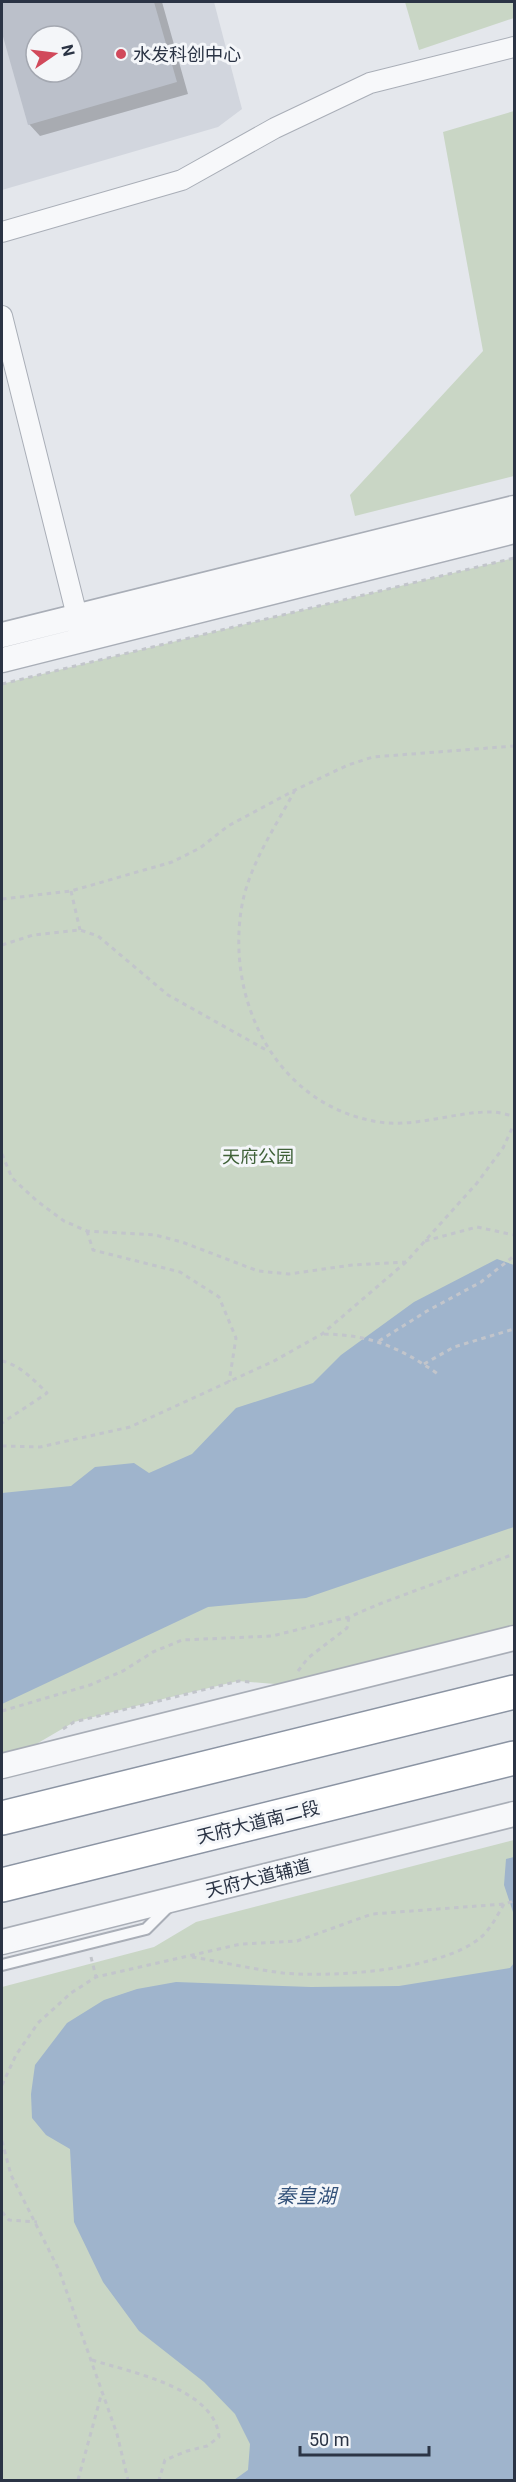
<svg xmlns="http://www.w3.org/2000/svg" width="516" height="2482" viewBox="0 0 516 2482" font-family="Roboto,'Noto Sans SC',sans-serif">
  <rect width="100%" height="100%" fill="#e4e7ec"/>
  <path fill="#d2d6de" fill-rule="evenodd" d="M2,2H214L242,109L218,127L2,190ZM36,36H72V72H36Z"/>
  <path fill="#c9d6c5" d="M405,2H514V18L419,50Z
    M514,111V476L355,516L350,495L483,351L443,132Z
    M514,558V1627L287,1685L238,1681L167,1698L74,1722L26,1750L2,1756V684Z
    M514,1840V2480H2V1987L154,1947L196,1922Z"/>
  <path fill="#9fb4cc" d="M497,1259L514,1265V1527L306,1598L208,1607L2,1704V1493L71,1486L95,1467L134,1463L149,1473L192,1454L236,1408L313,1383L341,1355L414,1302Z
    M514,1857V1915L504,1885L506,1859Z
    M514,1963V2480H234L248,2470L250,2444L235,2414L204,2382L139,2331L103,2282L74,2222L70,2149L46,2135L32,2118L31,2094L35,2065L67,2023L104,2000L137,1989L176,1982L311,1987L399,1986L510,1968Z"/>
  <path fill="#0003" fill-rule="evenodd" d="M2,2H162L188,94L40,136L29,124L2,27ZM36,36H72V72H36Z"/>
  <path fill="#bbc0ca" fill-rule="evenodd" d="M2,2H154L177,82L28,125L2,33ZM36,36H72V72H36Z"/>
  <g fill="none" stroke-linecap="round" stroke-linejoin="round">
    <g stroke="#a9aeb7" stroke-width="14">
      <path id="service" d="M2,1965L146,1929L170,1905"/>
    </g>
    <g stroke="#a9aeb7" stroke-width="22">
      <path id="minor" d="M2,232L182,180L275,128L370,83L514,47
        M2,316L77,616L79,631"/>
    </g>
    <g stroke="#a9aeb7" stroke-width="27">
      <path id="tertiary" d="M2,635L514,508
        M2,660L514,531
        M2,1766L514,1638
        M2,1942L514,1814"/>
    </g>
    <g stroke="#8b94a3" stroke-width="36">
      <path id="trunk" d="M2,1818L514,1692
        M2,1885L514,1758"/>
    </g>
    <path stroke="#c2c5cb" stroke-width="3" stroke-dasharray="4.5 4.5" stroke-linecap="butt" d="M2,684L514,558
      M295,790C276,826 250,863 242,905C225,1000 276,1106 379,1122C415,1128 457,1111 492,1112C499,1112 507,1115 514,1116
      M71,891L80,930
      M2,899L71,891L172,862L200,848L228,826L295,790L348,765L373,757L514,746
      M2,945L33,935L80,930L98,936L168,995L268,1051
      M2,1154L12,1178L37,1201L64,1221L87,1231L155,1235L182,1242L258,1271L289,1274L352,1265L406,1262
      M87,1231L93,1250L180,1272L219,1297L236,1338L229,1382
      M425,1241L477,1227L514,1235
      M324,1334C371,1335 399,1347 438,1374
      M379,1341L427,1311L481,1282L514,1256
      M2,1361C20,1365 34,1380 47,1393L2,1423
      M424,1364L454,1347L514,1329
      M2,1446L40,1447L130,1427L274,1361L322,1334L406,1262L477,1183L503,1148L514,1124
      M298,1671L308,1658L347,1628L349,1617
      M2,1711L90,1685L123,1671L153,1652L182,1640L272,1636L349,1617L382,1603L514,1554
      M63,1729L74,1722L239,1681L250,1682
      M91,1957L96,1977
      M192,1957C222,1962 252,1969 283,1973C331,1978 442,1970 480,1938C490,1930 497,1916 504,1904
      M2,2085L16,2055L38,2023L71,1993L96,1977L241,1944L297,1941L372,1914L504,1904L514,1901
      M2,2141L11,2175L59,2270L117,2434L128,2480
      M2,2212L9,2220L37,2222
      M92,2360C130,2372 215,2388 219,2437L207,2446L187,2451L165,2460L159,2480
      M78,2480L102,2392"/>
    <use href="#service" stroke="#f7f8fa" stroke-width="10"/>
    <use href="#minor" stroke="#f7f8fa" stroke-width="20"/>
    <use href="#tertiary" stroke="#f7f8fa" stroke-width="24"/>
    <use href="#trunk" stroke="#fff" stroke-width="33"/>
  </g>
  <circle fill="#d1495b" stroke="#f4f6f9" stroke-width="2" cx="121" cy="54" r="6"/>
  <g text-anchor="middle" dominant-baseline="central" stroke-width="6" stroke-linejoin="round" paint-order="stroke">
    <g font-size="18" fill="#2b3445" stroke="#f4f6f9" text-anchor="start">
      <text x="133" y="54">水发科创中心</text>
    </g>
    <g font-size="18" fill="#3f6138" stroke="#f4f6f9">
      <text x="258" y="1156">天府公园</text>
    </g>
    <g font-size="18" fill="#2b3445" stroke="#f4f6f9">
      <text transform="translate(258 1822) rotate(-14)">天府大道南二段</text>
      <text transform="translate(258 1878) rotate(-14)">天府大道辅道</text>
    </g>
    <g font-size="20" font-style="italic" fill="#34527a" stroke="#f4f6f9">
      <text x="306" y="2196">秦皇湖</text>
    </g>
  </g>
  <rect width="516" height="2482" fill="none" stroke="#2b3445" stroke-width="6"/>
  <g transform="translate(54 54) rotate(76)"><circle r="28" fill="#f4f6f9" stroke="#a4a8b1" stroke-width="1.5"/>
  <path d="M0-4.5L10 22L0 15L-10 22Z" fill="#d1495b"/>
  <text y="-9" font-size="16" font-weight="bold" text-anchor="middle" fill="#2b3445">N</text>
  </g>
  <path d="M300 2446v9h129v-9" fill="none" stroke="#2b3445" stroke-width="3"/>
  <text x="309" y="2446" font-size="18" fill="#2b3445" stroke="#f4f6f9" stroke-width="4.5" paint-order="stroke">50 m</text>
</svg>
